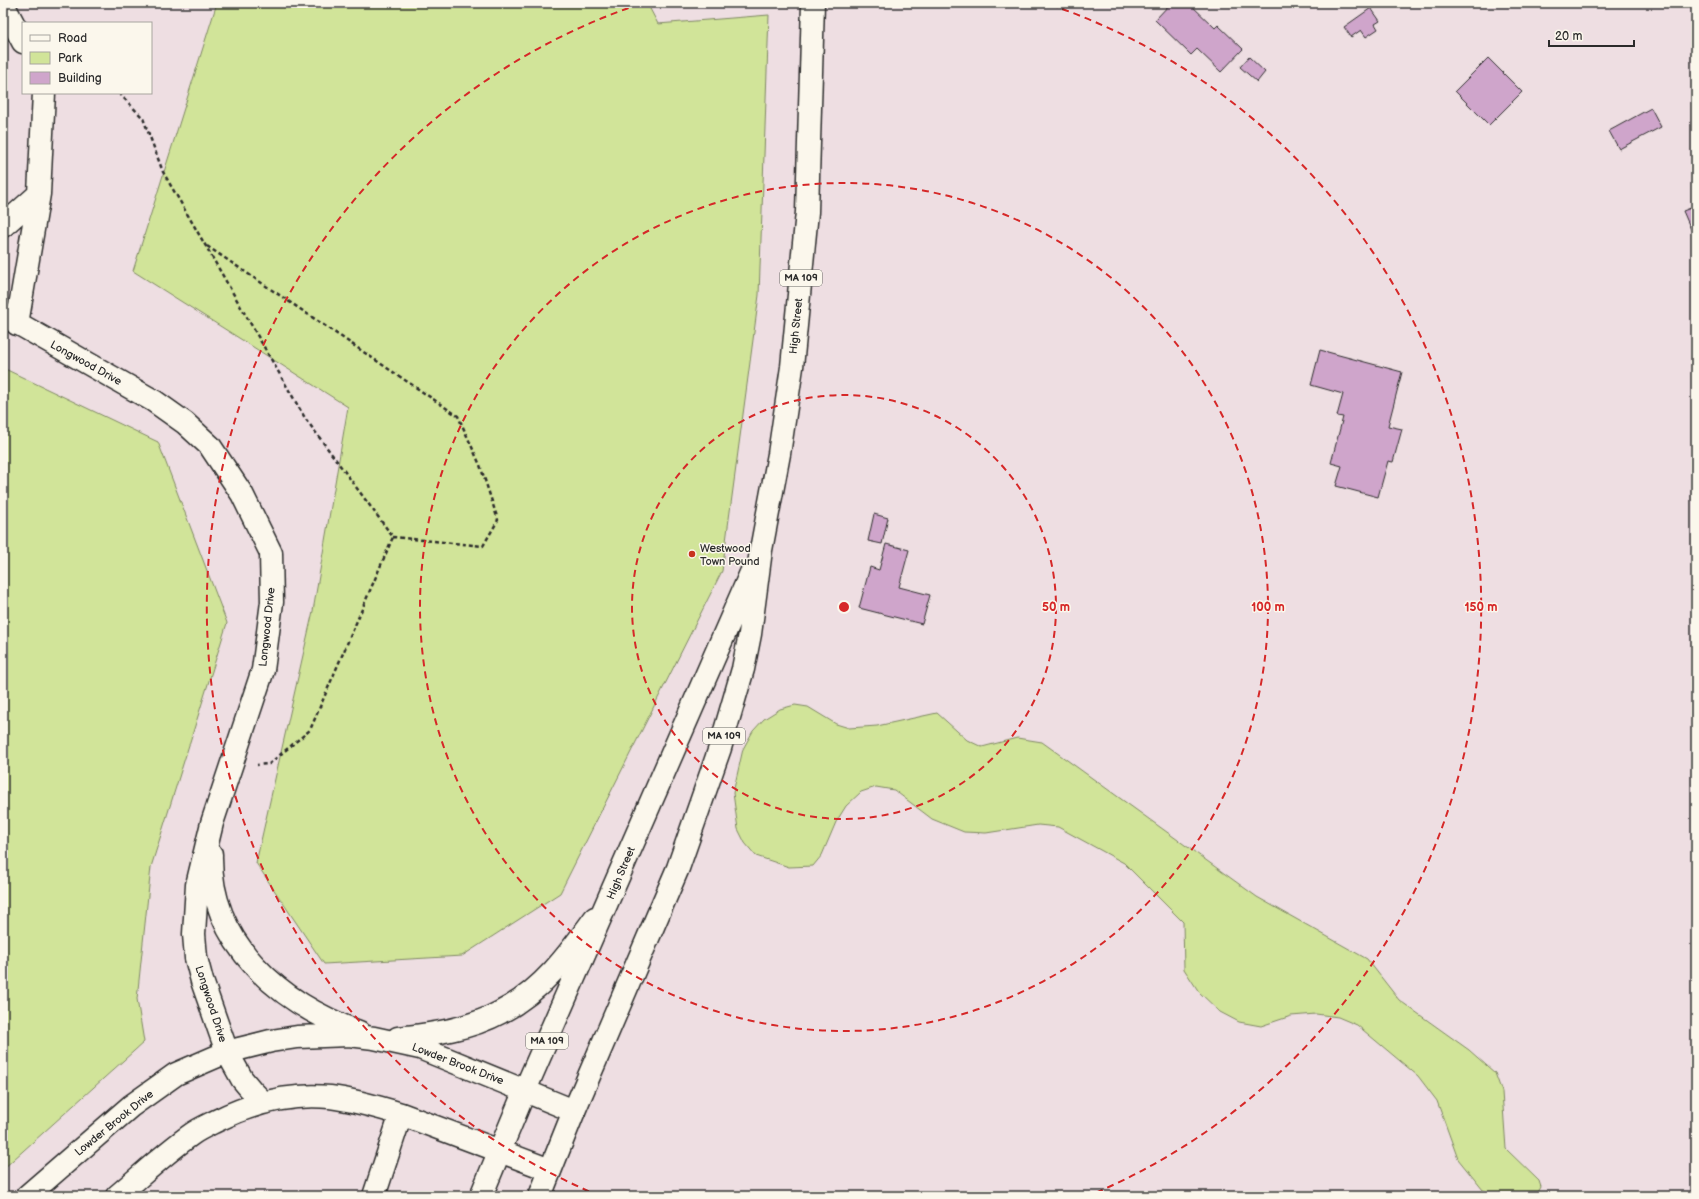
<svg xmlns="http://www.w3.org/2000/svg" width="1699" height="1199" viewBox="0 0 1699 1199" font-family="'Balsamiq Sans',sans-serif">
  <rect width="100%" height="100%" fill="#eedee2"/>
  <filter id="ink" filterUnits="userSpaceOnUse"><feTurbulence type="fractalNoise" baseFrequency=".025" numOctaves="2"/><feDisplacementMap in="SourceGraphic" scale="8" xChannelSelector="R" yChannelSelector="G"/><feConvolveMatrix kernelMatrix="1 2 1 2 8 2 1 2 1" color-interpolation-filters="sRGB"/></filter>
  <g filter="url(#ink)">
    <path fill="#d1e499" stroke="#7e8862" d="M217,3H647L658,24L769,15L759,295L722,571L560,893L462,956L324,964L256,863L313,611L348,407L133,271Z
      M3,368L158,442L227,623L151,867L137,999L144,1042L3,1169Z
      M795,705L808,707L836,724L849,728L877,726L937,713L967,740L982,747L1017,738L1042,742L1257,897L1367,959L1399,1000L1469,1050L1495,1073L1502,1092L1506,1149L1539,1181L1541,1187L1536,1196H1497L1483,1190L1458,1159L1437,1101L1418,1076L1357,1025L1338,1017L1316,1014L1291,1016L1261,1026L1239,1022L1220,1012L1199,992L1184,969L1183,922L1124,863L1058,827L1038,825L986,833L964,832L932,819L894,790L876,787L861,792L846,806L836,822L822,855L813,866L789,867L756,856L745,843L738,829L733,793L743,749L753,731L764,719L780,709Z"/>
    <path fill="#cfa5cb" stroke="#2b2b2b" d="M1171,3H1189L1215,28L1218,25L1243,49L1221,72L1197,49L1191,55L1155,20Z
      M1371,8L1380,21L1375,24L1378,29L1366,37L1361,30L1351,37L1344,27Z
      M1249,57L1265,72L1257,82L1240,67Z
      M1488,58L1522,92L1489,125L1455,91Z
      M1651,108L1661,127L1619,149L1609,131Z
      M1696,206V241L1683,211Z
      M1320,350L1402,372L1388,426L1402,429L1393,462L1388,461L1378,497L1336,486L1342,466L1331,463L1343,417L1337,416L1343,394L1311,385Z
      M874,514L888,518L882,544L868,541Z
      M886,544L909,550L899,587L930,595L922,624L859,608L870,567L879,570Z"/>
    <g fill="none" stroke-linecap="round" stroke-linejoin="round">
      <g stroke="#2b2b2b" stroke-width="25">
        <path id="minor" d="M3,4L23,42
          M3,226L39,194
          M3,315L154,401L185,423L210,446L242,494L271,553L272,602L263,670L212,823L197,885L194,934L196,958L202,981L227,1052L242,1079L252,1091L263,1102
          M17,324L39,194L44,93
          M211,854C209,944 281,1004 359,1032
          M398,1038C433,1034 470,1029 501,1012C542,991 569,954 595,918
          M27,1196L131,1106L176,1074L227,1052L271,1041L297,1037L349,1035L374,1038L420,1048L574,1111
          M117,1196C142,1175 165,1153 192,1134C199,1129 208,1125 216,1121C252,1103 289,1093 330,1097C354,1100 378,1107 401,1114L550,1170
          M374,1196L401,1114"/>
      </g>
      <g stroke="#2b2b2b" stroke-width="25">
        <path id="major" d="M481,1196L525,1090L751,573
          M540,1196L574,1111L678,868L720,748L743,669L750,634L761,550L779,454L792,367L807,212L813,3"/>
      </g>
      <path stroke="#2b2b2b" stroke-width="2.5" stroke-dasharray="4 3" stroke-linecap="butt" d="M119,93L143,118L163,172L305,418L393,537L310,730L269,764L257,765
        M207,246L458,416L480,465L498,520L483,546L393,537"/>
      <use href="#minor" stroke="#fbf7ec" stroke-width="22"/>
      <use href="#major" stroke="#fbf7ec" stroke-width="22"/>
    </g>
  </g>
  <g fill="none" stroke="#d62828" stroke-width="2" stroke-dasharray="7 5">
    <circle cx="844" cy="607" r="212"/>
    <circle cx="844" cy="607" r="424"/>
    <path d="M600 1196A637 637 0 0 1 637 5M1051 5A637 637 0 0 1 1088 1196"/>
  </g>
  <circle fill="#c8321e" stroke="#fbf7ec" stroke-width="1.5" cx="692" cy="554" r="4"/>
  <g text-anchor="middle" dominant-baseline="central" stroke-width="3" stroke-linejoin="round" paint-order="stroke">
    <g fill="#fbf7ec" stroke="#696865" stroke-width="1">
      <rect x="780" y="270" width="42" height="16" rx="3"/>
      <rect x="703" y="728" width="42" height="16" rx="3"/>
      <rect x="526" y="1033" width="42" height="16" rx="3"/>
    </g>
    <g font-size="10" font-weight="bold" fill="#2b2b2b">
      <text x="801" y="278">MA 109</text>
      <text x="724" y="736">MA 109</text>
      <text x="547" y="1041">MA 109</text>
    </g>
    <g font-size="11" fill="#2b2b2b" stroke="#fbf7ec">
      <text transform="translate(796 326) rotate(-84)">High Street</text>
      <text transform="translate(86 363) rotate(29)">Longwood Drive</text>
      <text transform="translate(267 627) rotate(-84)">Longwood Drive</text>
      <text transform="translate(621 873) rotate(-67)">High Street</text>
      <text transform="translate(211 1004) rotate(72)">Longwood Drive</text>
      <text transform="translate(458 1064) rotate(21)">Lowder Brook Drive</text>
      <text transform="translate(114 1123) rotate(-39)">Lowder Brook Drive</text>
    </g>
    <g font-size="11" fill="#2b2b2b" stroke="#fbf7ec" text-anchor="start">
      <text x="700" y="548">Westwood<tspan x="700" dy="13">Town Pound</tspan></text>
    </g>
  </g>
  <circle cx="844" cy="607" r="6" fill="#d62828" stroke="#fbf7ec" stroke-width="2"/>
  <g font-size="12" text-anchor="middle" font-weight="bold" fill="#d62828" stroke="#fbf7ec" stroke-width="3" stroke-linejoin="round" paint-order="stroke">
    <text x="1056" y="611">50 m</text>
    <text x="1268" y="611">100 m</text>
    <text x="1481" y="611">150 m</text>
  </g>
  <rect width="1699" height="1199" fill="none" stroke="#fbf7ec" stroke-width="16"/>
  <rect x="8" y="8" width="1683" height="1183" fill="none" stroke="#2b2b2b" stroke-width="1.5" filter="url(#ink)"/>
  <rect x="22" y="22" width="130" height="72" fill="#fbf7ec" stroke="#a8a59f"/>
  <rect x="30" y="35" width="20" height="6" fill="#fbf7ec" stroke="#a8a59f"/>
  <text x="58" y="42" font-size="12" fill="#2b2b2b">Road</text>
  <rect x="30" y="52" width="20" height="12" fill="#d1e499" stroke="#a8a59f"/>
  <text x="58" y="62" font-size="12" fill="#2b2b2b">Park</text>
  <rect x="30" y="72" width="20" height="12" fill="#cfa5cb" stroke="#a8a59f"/>
  <text x="58" y="82" font-size="12" fill="#2b2b2b">Building</text>
  <path d="M1549 40v6h85v-6" fill="none" stroke="#2b2b2b" stroke-width="2"/>
  <text x="1555" y="40" font-size="12" fill="#2b2b2b" stroke="#fbf7ec" stroke-width="3" paint-order="stroke">20 m</text>
</svg>
